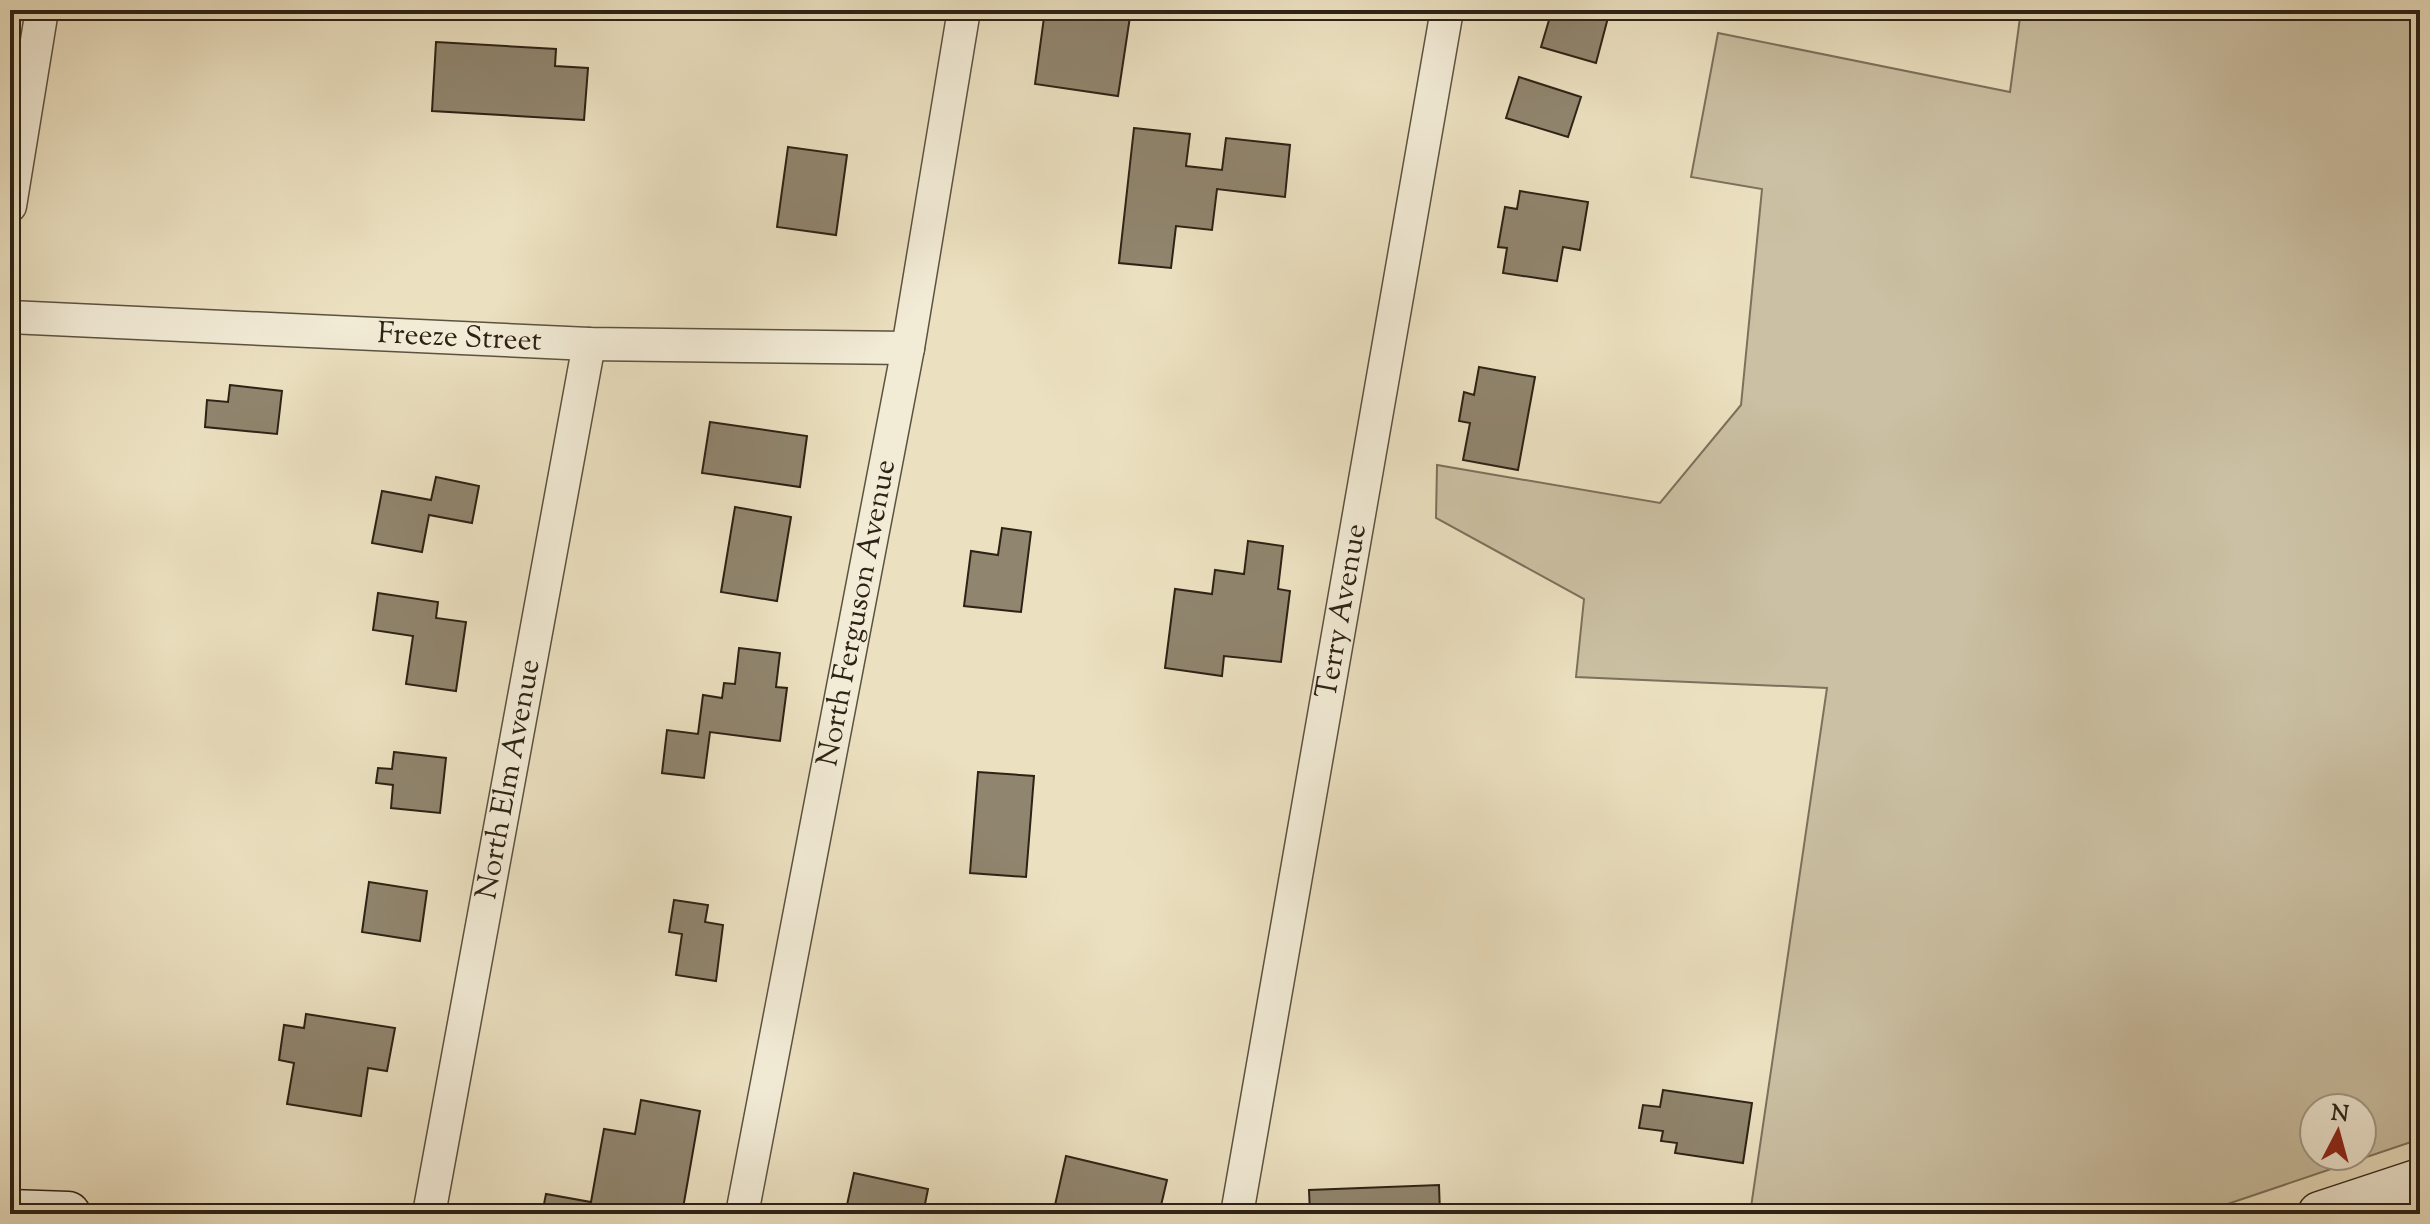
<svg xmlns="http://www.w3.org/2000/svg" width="2430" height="1224" viewBox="0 0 2430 1224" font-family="'Sorts Mill Goudy',serif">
  <rect width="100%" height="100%" fill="#ebe0c0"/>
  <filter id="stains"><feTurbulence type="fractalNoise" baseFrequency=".0025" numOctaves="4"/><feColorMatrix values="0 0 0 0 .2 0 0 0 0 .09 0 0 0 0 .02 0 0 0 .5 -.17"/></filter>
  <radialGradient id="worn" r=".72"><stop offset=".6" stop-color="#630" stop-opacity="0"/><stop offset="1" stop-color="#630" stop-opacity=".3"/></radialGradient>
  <path fill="#cbc0a3" stroke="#7c715c" stroke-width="2" fill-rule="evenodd" d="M2021,10H2420V1139L2198,1214H1750L1827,688L1576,677L1584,599L1436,518L1437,465L1660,503L1741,405L1762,189L1691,177L1718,33L2010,92ZM2314,1108H2362V1156H2314Z"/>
  <path fill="#90856e" stroke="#2d2215" stroke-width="2" d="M1045,10H1131L1118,96L1035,84Z
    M1552,10H1610L1596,63L1541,47Z
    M436,42L556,49L555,66L588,68L584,120L432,111Z
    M1519,77L1581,97L1568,137L1506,118Z
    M1134,128L1190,134L1186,166L1222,170L1226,138L1290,145L1285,197L1217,189L1212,230L1176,226L1171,268L1119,263Z
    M788,147L847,155L836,235L777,227Z
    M1520,191L1588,202L1580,250L1563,247L1557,281L1503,273L1507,248L1498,247L1505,207L1517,209Z
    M1479,367L1535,377L1518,470L1463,460L1470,423L1459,421L1464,392L1474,395Z
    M230,385L282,391L277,434L205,427L207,400L228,402Z
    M710,422L807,436L800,487L702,473Z
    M436,477L479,486L472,523L429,515L422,552L372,543L382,491L431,500Z
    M735,507L791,517L777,601L721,592Z
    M1002,528L1031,532L1021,612L964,606L971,551L998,555Z
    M1248,541L1283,546L1278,589L1290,591L1281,662L1224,656L1222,676L1165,668L1175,589L1212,594L1215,570L1244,574Z
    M378,593L438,602L436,618L466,622L456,691L406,684L413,636L373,630Z
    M739,648L780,653L776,687L787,688L780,741L710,732L704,778L662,773L667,730L698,734L703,695L722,698L724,683L735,684Z
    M394,752L446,758L440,813L391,808L393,785L376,783L378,768L392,769Z
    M978,772L1034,776L1026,877L970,873Z
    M369,882L427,891L420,941L362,932Z
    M674,900L708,905L705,922L723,925L716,981L676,975L682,934L669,932Z
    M306,1014L395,1028L387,1071L368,1068L361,1116L287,1104L294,1063L279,1060L284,1025L304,1028Z
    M1663,1090L1752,1103L1743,1163L1675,1153L1677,1143L1661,1141L1663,1131L1639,1128L1643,1105L1660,1107Z
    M641,1100L700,1111L682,1214H542L546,1194L591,1202L604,1129L635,1134Z
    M1066,1156L1167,1180L1159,1214H1053Z
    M854,1173L928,1189L923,1214H845Z
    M1439,1185L1440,1214H1310L1309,1190Z"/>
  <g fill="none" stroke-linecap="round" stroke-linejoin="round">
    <g stroke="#5c5240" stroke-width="35">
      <g id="street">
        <path d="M10,206L42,10"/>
        <path id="s1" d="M10,317L589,344L908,348"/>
        <path id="s2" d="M429,1214L589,344"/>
        <path id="s3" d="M742,1214L908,348L964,10"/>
        <path id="s4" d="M1237,1214L1447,10"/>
      </g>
    </g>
    <g stroke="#2d2215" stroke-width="47">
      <path id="secondary" d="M10,1212L68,1214
        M2320,1214L2420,1181"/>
    </g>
    <use href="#street" stroke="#f2ebd6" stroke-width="32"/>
    <use href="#secondary" stroke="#f2ebd6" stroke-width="44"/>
  </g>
  <g text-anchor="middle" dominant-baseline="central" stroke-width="8" stroke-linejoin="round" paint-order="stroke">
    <g font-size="30" fill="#2d2215" stroke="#f2ebd6">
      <text stroke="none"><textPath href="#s1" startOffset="450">Freeze Street</textPath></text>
      <text stroke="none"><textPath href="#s4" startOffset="612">Terry Avenue</textPath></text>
      <text stroke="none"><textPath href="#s3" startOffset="612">North Ferguson Avenue</textPath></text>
      <text stroke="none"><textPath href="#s2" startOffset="442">North Elm Avenue</textPath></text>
    </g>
  </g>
  <rect width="2430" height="1224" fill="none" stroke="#ebe0c0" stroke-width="40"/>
  <rect x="12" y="12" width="2406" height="1200" fill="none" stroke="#2d2215" stroke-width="4"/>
  <rect x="20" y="20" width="2390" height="1184" fill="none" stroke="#2d2215" stroke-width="2"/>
  <g transform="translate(2338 1132) rotate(6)"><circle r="38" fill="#f2ebd6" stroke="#a39b89" stroke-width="2"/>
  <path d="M0-6L14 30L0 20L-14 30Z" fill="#8f2418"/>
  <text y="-12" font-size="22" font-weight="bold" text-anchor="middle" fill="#2d2215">N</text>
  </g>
  <rect width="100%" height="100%" filter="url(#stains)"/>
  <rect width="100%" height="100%" fill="url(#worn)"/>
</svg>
